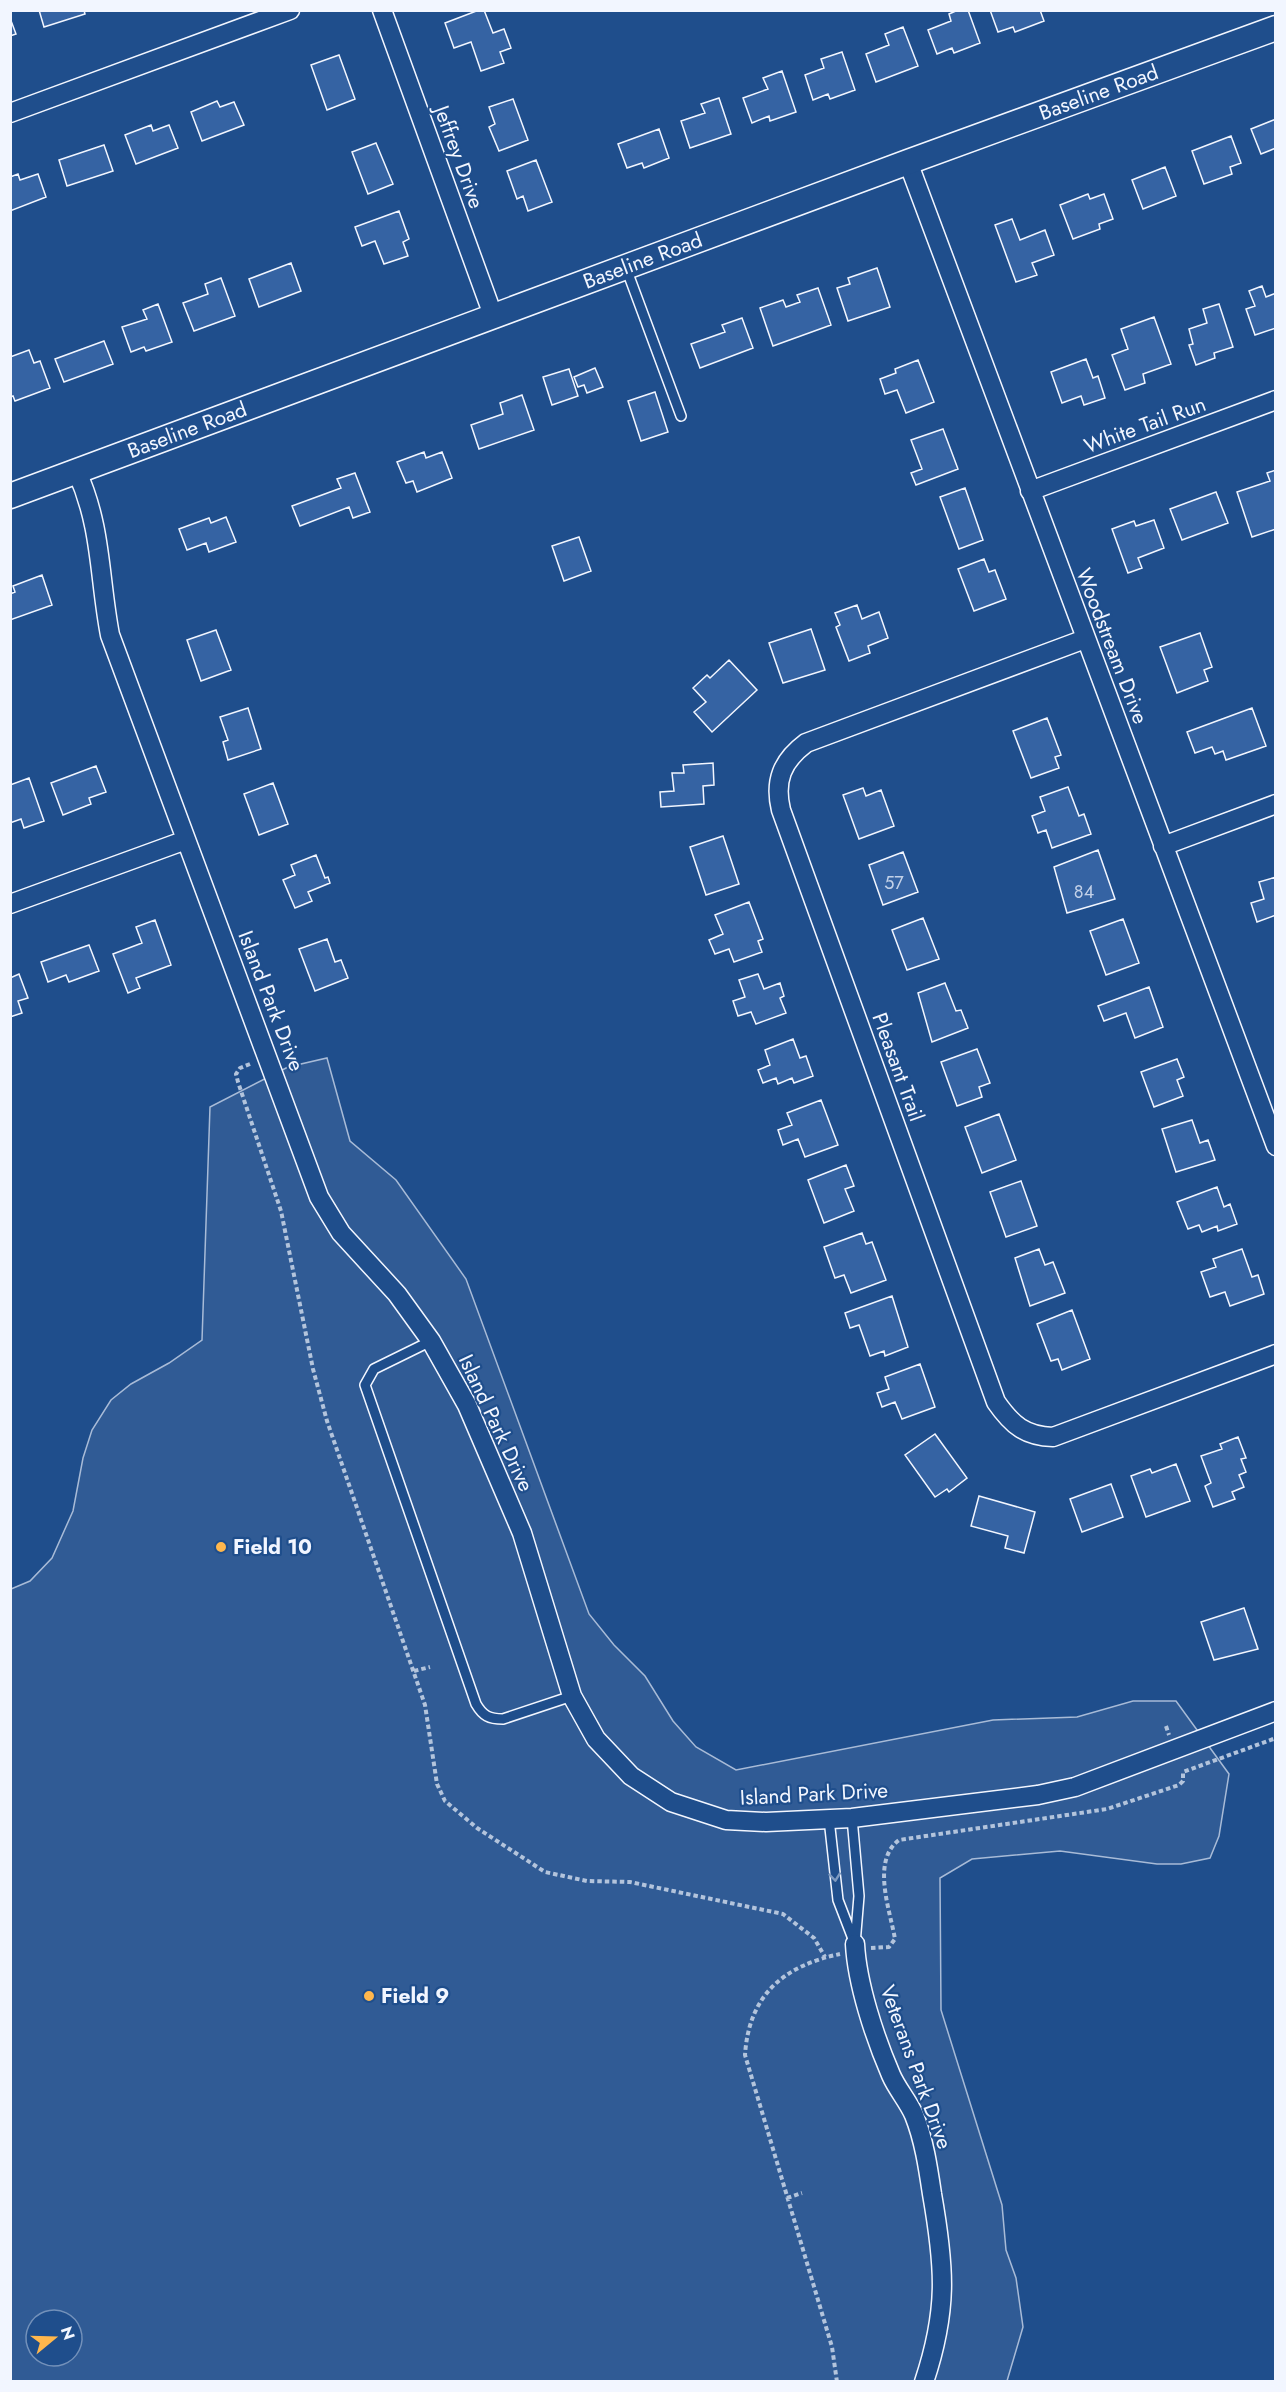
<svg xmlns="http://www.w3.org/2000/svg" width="1286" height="2392" viewBox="0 0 1286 2392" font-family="Jost,sans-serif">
  <rect width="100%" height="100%" fill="#1f4e8c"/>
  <path fill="#305b95" stroke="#a8bbd7" stroke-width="1.5" fill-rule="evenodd" d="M327,1058L350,1141L396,1180L466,1279L589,1614L614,1645L645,1676L673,1721L696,1747L736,1770L993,1720L1077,1717L1133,1701H1176L1229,1774L1219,1836L1210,1858L1181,1864H1157L1060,1851L972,1859L940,1878L941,2010L1002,2205L1006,2250L1016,2278L1023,2327L1007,2381H11V1589L30,1581L52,1558L73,1511L83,1458L92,1430L111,1400L131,1384L169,1363L202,1340L210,1107L288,1067ZM36,2320H72V2356H36Z"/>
  <path fill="#3563a3" stroke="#f2f6ff" stroke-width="1.5" d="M39,10H84L85,14L44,27Z
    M479,10H484L493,33L504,29L511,48L500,52L504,63L481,71L471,42L454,48L445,23Z
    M958,10H968L980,43L954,53L952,48L937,54L928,30L951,21L949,14Z
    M990,10H1040L1044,21L1015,32L1013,27L998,32Z
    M10,18L16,34L10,36Z
    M903,27L918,66L876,82L866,54L889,45L885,34Z
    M842,52L855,90L830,99L828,94L813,100L805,75L824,68L821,59Z
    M339,55L355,99L327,110L311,65Z
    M782,71L796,112L770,121L769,116L752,123L743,98L768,89L763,78Z
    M719,98L731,134L690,148L681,121L705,113L701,104Z
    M513,99L528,140L499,151L489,127L495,124L489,107Z
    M217,101L220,107L234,102L244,125L202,141L191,112Z
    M1276,119V148L1261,154L1251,129Z
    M151,125L153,131L169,125L178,148L136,164L125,135Z
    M659,129L669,158L644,168L642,163L627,168L618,144Z
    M1231,136L1241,163L1230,167L1232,174L1204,184L1192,151Z
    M376,143L393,184L368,194L352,152Z
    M104,145L113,171L67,186L59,160Z
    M536,160L552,202L528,211L523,196L517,199L507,171Z
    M1165,167L1176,196L1143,209L1132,180Z
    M18,174L20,180L38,174L46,197L10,211V177Z
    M1088,194L1090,199L1104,194L1113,219L1099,224L1100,229L1073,239L1060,205Z
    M399,211L409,239L403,242L408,256L384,264L375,241L362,246L355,227Z
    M1012,219L1020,240L1045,230L1054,255L1032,263L1037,275L1016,282L995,225Z
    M291,263L301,291L259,307L249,279Z
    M877,268L890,307L848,321L837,288L850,284L848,278Z
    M221,278L235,316L194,331L183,303L208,294L205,284Z
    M1262,286L1266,297L1276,293V328L1255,335L1246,309L1255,306L1249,291Z
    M818,288L831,325L773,346L760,308L783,300L786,307L800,302L797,295Z
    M158,304L172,342L146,351L144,347L131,352L122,327L147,319L143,310Z
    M1219,304L1233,347L1214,353L1215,358L1196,365L1189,345L1193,344L1189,329L1207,323L1203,309Z
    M1154,317L1171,364L1143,374L1145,383L1125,390L1112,355L1128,349L1121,329Z
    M742,318L753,348L700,368L691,344L725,332L722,325Z
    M104,341L113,364L64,382L55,359Z
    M29,350L34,363L40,361L50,388L15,401L13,396L10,397V357Z
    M1086,359L1093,378L1098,376L1105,398L1084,405L1081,396L1062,403L1051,372Z
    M918,360L934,402L906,413L897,390L885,394L880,379L896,373L895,369Z
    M595,368L603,387L587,393L584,385L578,387L574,377Z
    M569,369L578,396L552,405L543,377Z
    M655,392L668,432L641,441L628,401Z
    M522,395L534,430L479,449L471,425L503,414L500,403Z
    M943,429L958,469L916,485L911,473L922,469L911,440Z
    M424,452L426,458L442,452L452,478L417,492L413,481L406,483L397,462Z
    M1276,470V529L1252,537L1237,492L1270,481L1267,473Z
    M355,473L370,512L353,518L349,507L300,526L292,506L341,488L337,479Z
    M965,488L983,540L959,549L940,497Z
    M1216,492L1228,523L1182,540L1170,509Z
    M226,517L236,542L209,552L206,543L187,550L179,529L209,518L211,523Z
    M1154,520L1164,548L1138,558L1142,568L1128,573L1112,529L1134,521L1136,526Z
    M579,537L591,571L564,581L552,546Z
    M984,559L989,572L995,570L1006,599L974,611L958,569Z
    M42,575L52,605L10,620V594L15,592L13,586Z
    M857,605L862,619L879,612L888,638L868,646L870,653L849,661L836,627L840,625L835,613Z
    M811,629L825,670L783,683L769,643Z
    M216,630L231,670L201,681L187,640Z
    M1200,633L1212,667L1204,670L1208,681L1177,693L1160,647Z
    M729,660L757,690L712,732L694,712L706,702L693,688L707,675L710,678Z
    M248,708L261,749L228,760L223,742L228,740L220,717Z
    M1252,708L1266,746L1226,760L1223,751L1215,754L1212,747L1195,753L1187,732Z
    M1047,718L1061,755L1055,757L1059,768L1031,778L1013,731Z
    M713,763L714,785L703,786L704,804L661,807L660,792L674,791L672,773H684L683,765Z
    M96,766L106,792L89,798L91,804L63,815L51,783Z
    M29,778L44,821L24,828L21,819L10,823V785Z
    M273,783L288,824L259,835L244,794Z
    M1068,787L1079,816L1084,814L1091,834L1052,848L1046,830L1038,833L1032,816L1045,811L1040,797Z
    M863,788L866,796L881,790L894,826L859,839L843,795Z
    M723,836L739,884L706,895L690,847Z
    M1098,850L1115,899L1067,913L1054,867Z
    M903,852L918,892L883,905L869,865Z
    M316,855L325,878L328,877L330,883L308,892L312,901L295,908L283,880L295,875L291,865Z
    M1276,877V915L1257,922L1251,903L1264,899L1259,882Z
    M749,902L763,939L758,941L762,952L734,962L729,949L715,954L709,940L723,934L715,915Z
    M923,918L939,959L907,970L892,930Z
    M1123,919L1139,963L1106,975L1090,931Z
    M155,920L171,965L136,978L140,988L128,993L113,954L142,943L136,927Z
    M327,939L335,962L341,960L348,978L315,991L299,949Z
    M89,945L99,971L69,982L66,975L48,982L41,962Z
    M19,974L28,998L18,1001L22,1013L10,1017V978Z
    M758,974L764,989L780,983L784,996L780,998L786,1013L756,1024L751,1012L738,1016L733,1001L745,997L739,980Z
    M945,983L956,1011L961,1010L968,1028L932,1042L918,993Z
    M1149,987L1163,1027L1135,1038L1126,1013L1104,1021L1098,1006Z
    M793,1039L800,1058L806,1056L813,1076L794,1083L792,1078L778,1084L776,1078L763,1083L758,1070L770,1065L765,1050Z
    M977,1049L990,1083L979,1087L982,1097L957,1106L941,1062Z
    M1177,1059L1184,1077L1177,1080L1183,1096L1154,1107L1141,1072Z
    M821,1100L838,1145L805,1157L798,1139L783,1145L778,1130L792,1125L787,1113Z
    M999,1114L1016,1160L982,1173L965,1127Z
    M1192,1120L1200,1143L1208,1140L1215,1160L1176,1172L1162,1129Z
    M846,1165L854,1186L845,1189L854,1211L824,1223L808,1180Z
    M1021,1181L1037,1226L1006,1237L990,1192Z
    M1217,1187L1224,1207L1230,1204L1237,1224L1218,1231L1217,1226L1202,1232L1199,1225L1188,1229L1177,1202Z
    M862,1233L866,1244L872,1242L886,1280L851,1293L844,1275L835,1278L824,1247Z
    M1039,1249L1045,1265L1053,1262L1065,1293L1030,1306L1015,1258Z
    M1242,1249L1252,1277L1258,1275L1264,1294L1230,1306L1225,1292L1210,1297L1201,1272L1216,1267L1213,1259Z
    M892,1296L908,1347L885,1356L884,1351L870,1356L859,1325L850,1328L845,1313Z
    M1072,1310L1090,1359L1062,1370L1058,1359L1051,1361L1037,1324Z
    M920,1364L935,1407L902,1419L895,1402L882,1407L877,1393L889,1389L885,1377Z
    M935,1434L967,1478L949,1492L947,1489L935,1497L905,1455Z
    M1238,1437L1246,1458L1241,1459L1246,1472L1239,1475L1244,1487L1232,1492L1235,1499L1213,1507L1205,1486L1211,1483L1201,1456L1222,1449L1220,1444Z
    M1176,1464L1190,1501L1146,1517L1131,1476L1150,1469L1152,1473Z
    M1111,1484L1123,1517L1082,1532L1070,1499Z
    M979,1496L1035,1512L1024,1553L1005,1548L1008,1536L971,1526Z
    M1244,1608L1258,1649L1214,1660L1201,1622Z"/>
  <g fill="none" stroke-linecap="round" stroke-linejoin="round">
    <g stroke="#f2f6ff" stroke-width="12">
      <path id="lane" d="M626,268L681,416
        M431,1341L374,1369L365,1385L476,1704C483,1716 489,1719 503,1719L572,1696
        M829,1819L838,1900L855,1944L859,1896L852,1818"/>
    </g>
    <g stroke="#f2f6ff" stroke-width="21">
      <path id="street" d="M382,10L494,318
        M10,113L290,10
        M908,162L1276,1146
        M77,472C102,527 99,578 110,635L319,1197L341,1233L397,1294L431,1341L467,1405L522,1533L572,1696L596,1739L631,1776L671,1802L726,1820L766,1822L852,1818L1038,1795L1075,1787L1276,1711
        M1030,491L1276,400
        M1085,639L806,743C782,761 774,781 781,810L996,1402C1012,1425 1025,1436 1053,1437L1276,1354
        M1163,846L1276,804
        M10,904L186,840
        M855,1944C857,1984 875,2038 891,2075C897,2089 908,2101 914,2115C924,2140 928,2167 932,2194C945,2268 948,2310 924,2382"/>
    </g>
    <g stroke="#f2f6ff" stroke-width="27">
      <g id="secondary">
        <path id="s1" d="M10,496L908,162L1276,28"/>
      </g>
    </g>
    <path stroke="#b3c4dc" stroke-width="4" stroke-dasharray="4.5 3" stroke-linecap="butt" d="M250,1064L240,1068L236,1074L238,1082L281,1211L313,1369L327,1421L425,1705L437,1784L445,1801L477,1828L545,1872L587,1881L630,1882L783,1914L814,1938L825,1957
      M414,1671L430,1667
      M1166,1726L1169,1735
      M871,1948L889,1947L895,1939C890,1910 871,1861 899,1840L1107,1809L1179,1785L1183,1781V1772L1276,1738
      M787,2198L802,2193
      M837,2382L832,2347L745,2055C749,1995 783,1966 840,1954"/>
    <use href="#lane" stroke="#1f4e8c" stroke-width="9"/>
    <use href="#street" stroke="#1f4e8c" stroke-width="18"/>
    <use href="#secondary" stroke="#1f4e8c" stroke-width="24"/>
  </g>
  <defs><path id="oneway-chevron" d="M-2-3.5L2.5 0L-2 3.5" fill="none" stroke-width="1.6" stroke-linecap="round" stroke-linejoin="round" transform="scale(1.5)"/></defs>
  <use stroke="#7e9ac0" href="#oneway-chevron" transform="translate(835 1877) rotate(84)"/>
  <g fill="#ffb74d" stroke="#1f4e8c" stroke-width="2">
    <circle cx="221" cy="1547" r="6"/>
    <circle cx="369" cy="1996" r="6"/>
  </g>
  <g text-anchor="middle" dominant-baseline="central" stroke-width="4.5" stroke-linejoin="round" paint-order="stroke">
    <g font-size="18" fill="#c3d1e8">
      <text x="894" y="883">57</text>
      <text x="1084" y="892">84</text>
    </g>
    <g font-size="21" fill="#f2f6ff" stroke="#1f4e8c">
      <text stroke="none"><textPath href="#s1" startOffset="1161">Baseline Road</textPath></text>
      <text transform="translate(459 157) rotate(70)">Jeffrey Drive</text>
      <text stroke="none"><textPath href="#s1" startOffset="675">Baseline Road</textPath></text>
      <text transform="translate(1145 425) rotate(-20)">White Tail Run</text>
      <text stroke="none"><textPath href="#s1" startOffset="189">Baseline Road</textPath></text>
      <text transform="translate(1112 646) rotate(69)">Woodstream Drive</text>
      <text transform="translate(271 1001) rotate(69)">Island Park Drive</text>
      <text transform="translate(898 1067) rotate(70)">Pleasant Trail</text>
      <text transform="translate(496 1423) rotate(65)">Island Park Drive</text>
      <text transform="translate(814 1794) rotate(-3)">Island Park Drive</text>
      <text transform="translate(916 2067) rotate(70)">Veterans Park Drive</text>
    </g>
    <g font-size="21" font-weight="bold" fill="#f2f6ff" stroke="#1f4e8c" text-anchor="start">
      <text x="233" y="1547">Field 10</text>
      <text x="381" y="1996">Field 9</text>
    </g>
  </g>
  <rect width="1286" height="2392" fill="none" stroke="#f2f6ff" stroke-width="24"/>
  <g transform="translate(54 2338) rotate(71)"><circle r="28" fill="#1f4e8c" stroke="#7391ba" stroke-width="1.5"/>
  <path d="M0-4.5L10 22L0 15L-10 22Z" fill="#ffb74d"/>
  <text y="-9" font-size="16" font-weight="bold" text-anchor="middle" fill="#f2f6ff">N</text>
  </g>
</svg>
